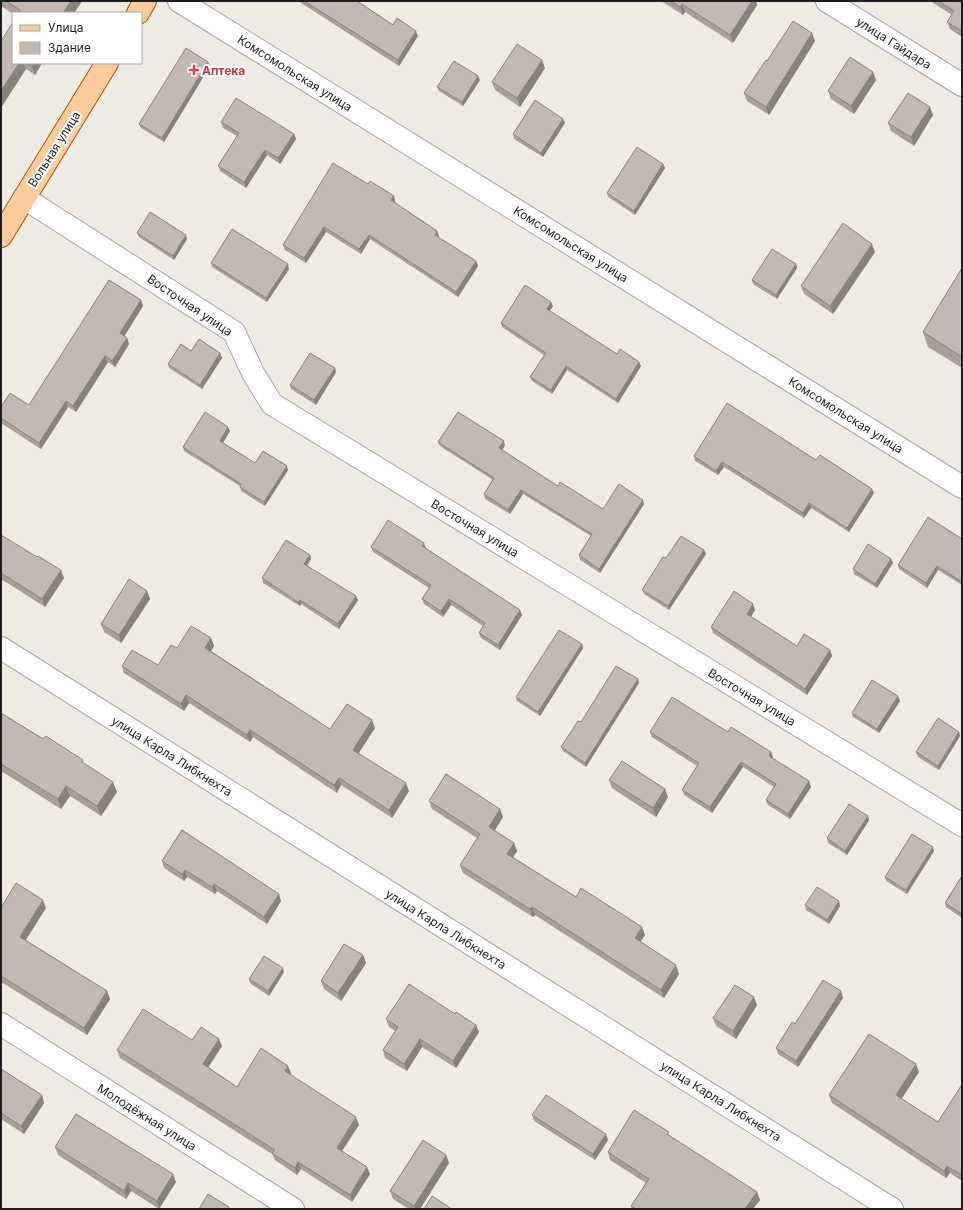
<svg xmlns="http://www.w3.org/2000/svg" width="963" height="1210" viewBox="0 0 963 1210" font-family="Inter,sans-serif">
  <rect width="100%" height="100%" fill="#efeae4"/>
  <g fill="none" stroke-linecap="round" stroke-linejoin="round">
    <g stroke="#a2a2a2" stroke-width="24">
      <path id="minor" d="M179,1L962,487
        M827,1L962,85
        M24,198L234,332L253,373L272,404L962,825
        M1,648L892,1209
        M1,1024L293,1209"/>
    </g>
    <g stroke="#965801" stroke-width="24">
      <path id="major" d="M138,13L145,1
        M1,236L107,63"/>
    </g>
    <use href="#minor" stroke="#fff" stroke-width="22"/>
    <use href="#major" stroke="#fbca9d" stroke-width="22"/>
  </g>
  <path fill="#a89f9a" d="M1,1H82L74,13H13V14L1,6Z
    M298,1H357L393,25L418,36L399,66Z
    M661,1H756L757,5L733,43L685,12L683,15Z
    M930,1H962V37L950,29L947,22L952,15Z
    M812,33L815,41L769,115L747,101L744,93L767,61Z
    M208,62L210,66L164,142L141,128L139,124Z
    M13,63H42L35,75L26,69Z
    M545,68L520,107L495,90L492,82Z
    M480,80L463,106L439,91L437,87Z
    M876,80L854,114L831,99L828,91Z
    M933,115L914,146L891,131L888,123Z
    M221,122L294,134L296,139L280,164L267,155L246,188L220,171L218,166L237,136L223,128Z
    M565,123L543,157L514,139L513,134Z
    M663,164L665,168L635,215L608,197L607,193Z
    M368,184L394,196L395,201L394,202L437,231L439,236L438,237L476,261L478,266L458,297L370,239L361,254L326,232L306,263L285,250L283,245Z
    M137,233L187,239L174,260L139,237Z
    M875,252L833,314L804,294L801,286Z
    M211,263L289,269L267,302L212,267Z
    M796,264L797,268L777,299L753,284L752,280Z
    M962,268V368L928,347L923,332Z
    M141,300L143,306L124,336L127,338L129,344L115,367L108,362L76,412L68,407L41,449L1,423V407L29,405Z
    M553,306L550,311L617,354L639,362L641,366L618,403L567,370L552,394L532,381L530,377L544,355L502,327L501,323Z
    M191,351L220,353L222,358L202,389L169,368L168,364Z
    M335,368L336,372L316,405L291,389L290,385Z
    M230,431L223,443L255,463L288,470L265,506L241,491L240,486L184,451L183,447Z
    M438,442L505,445L502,450L558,486L603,509L644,504L600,573L580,560L579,555L591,536L523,494L510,514L485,499L484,494L493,480L440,446Z
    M694,456L816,460L874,493L849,532L811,508L804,518L724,467L718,475L695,461Z
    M1,535L64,578L45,607L1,579Z
    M962,539V585L938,570L927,588L899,569L898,565Z
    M371,547L426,548L522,615L500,650L481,638L479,633L483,626L451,605L443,617L424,604L422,599L429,588L373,552Z
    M704,550L706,554L669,610L644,594L642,590L666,558Z
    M310,555L311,559L307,566L358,600L339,629L301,604L300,606L263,583L262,578Z
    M891,559L893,563L877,588L854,574L853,569Z
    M147,591L150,599L121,643L104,632L101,624Z
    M755,610L751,617L797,646L830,650L832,656L807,695L713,633L711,627Z
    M211,638L214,646L211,651L330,729L375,728L359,753L409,791L392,818L341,785L337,793L253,737L250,742L189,703L184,711L124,673L122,666L158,665L177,648Z
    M582,644L583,648L540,716L517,701L516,697Z
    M638,679L639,683L586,767L563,751L561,747L581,722Z
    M900,701L879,733L853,717L852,713Z
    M1,713L85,764L117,792L101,816L70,796L61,809L1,771Z
    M650,732H728L771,752L773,757L772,758L811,787L790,819L768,805L766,800L774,787L743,767L712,813L684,795L682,790L697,766L652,737Z
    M959,732L960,736L939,770L918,757L916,752Z
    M609,780L668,797L656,817L612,788Z
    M429,801L503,817L494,830L514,843L517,851L513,857L576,897L645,935L640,942L679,974L664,998L535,915L533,917L463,873L460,865L477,838L432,809Z
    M869,820L847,855L828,843L827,838Z
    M934,851L907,894L886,881L885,877Z
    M162,861L281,901L267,924L217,891L215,894L187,877L184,881L164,868Z
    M962,876V918L946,907L945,903Z
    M805,905L840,906L829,924L806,910Z
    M1,908H46L26,940L107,991L110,999L87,1035L1,982Z
    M363,955L366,963L341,1001L324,989L321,981Z
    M284,972L269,996L250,983L249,979Z
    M843,998L798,1067L778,1054L776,1048L795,1024Z
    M757,1005L736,1039L716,1026L713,1018Z
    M455,1014L476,1025L479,1032L456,1068L422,1047L407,1071L385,1058L383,1050L395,1031L389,1027L386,1019Z
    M192,1040L222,1046L208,1068L237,1087L291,1073L290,1075L359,1125L342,1151L370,1174L352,1202L301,1169L297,1175L275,1160L272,1154L120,1058L117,1050Z
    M1,1069L44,1103L24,1134L1,1119Z
    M919,1072L901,1099L938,1122L962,1087V1181L950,1173L946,1178L832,1103L829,1095Z
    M532,1115L608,1140L595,1160L534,1121Z
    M671,1137L760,1200L753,1209H632L631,1206L646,1183L610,1160L608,1152Z
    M55,1147L176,1182L159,1209L131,1191L126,1199L58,1155Z
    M446,1155L449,1163L420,1209H409L393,1199L390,1191Z"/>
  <path fill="#88827d" d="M71,1H82L74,13H63Z
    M752,1H756L757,5L733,43L730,35Z
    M682,4L685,12L683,15L680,7Z
    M416,31L418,36L399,66L398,60Z
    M812,33L815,41L769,115L766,107Z
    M542,60L545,68L520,107L517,98Z
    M208,62L210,66L164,142L162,138Z
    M19,63H23L26,69L1,108V91Z
    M31,63H42L35,75L31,64Z
    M873,72L876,80L854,114L851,106Z
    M478,76L480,80L463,106L462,102Z
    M930,107L933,115L914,146L911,137Z
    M563,119L565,123L543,157L541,153Z
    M294,134L296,139L280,164L278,158Z
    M265,150L267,155L246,188L244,182Z
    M663,164L665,168L635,215L634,211Z
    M394,196L395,201L393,205L391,200Z
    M324,227L326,232L306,263L304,258Z
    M437,231L439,236L436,240L435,235Z
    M186,235L187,239L174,260L173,256Z
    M369,235L370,239L361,254L359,249Z
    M872,244L875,252L833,314L830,306Z
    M476,261L478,266L458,297L456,292Z
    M288,264L289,269L267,302L266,298Z
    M796,264L797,268L777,299L776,295Z
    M141,300L143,306L122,340L120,333Z
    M551,302L553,306L548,313L547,309Z
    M127,338L129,344L115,367L112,361Z
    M220,353L222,358L202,389L200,385Z
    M105,356L108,362L76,412L73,406Z
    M639,362L641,366L618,403L616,399Z
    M566,366L567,370L552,394L551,390Z
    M335,368L336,372L316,405L314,400Z
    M66,401L68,407L41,449L39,443Z
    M228,427L230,431L221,445L220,441Z
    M504,441L505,445L501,453L499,448Z
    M722,462L724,467L718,475L716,471Z
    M287,466L288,470L265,506L264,502Z
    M872,489L874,493L849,532L847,528Z
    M521,490L523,494L510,514L508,510Z
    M643,500L644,504L600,573L599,569Z
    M809,503L811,508L804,518L803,513Z
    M424,543L426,548L424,551L422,546Z
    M704,550L706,554L669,610L668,606Z
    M310,555L311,559L305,568L304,564Z
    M891,559L893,563L877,588L875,584Z
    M937,566L938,570L927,588L926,583Z
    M61,570L64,578L45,607L42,599Z
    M147,591L150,599L121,643L119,635Z
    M356,596L358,600L339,629L338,624Z
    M449,599L451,605L443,617L441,611Z
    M300,600L301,604L300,606L298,602Z
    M753,604L755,610L749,620L747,614Z
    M520,610L522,615L500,650L498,645Z
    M211,638L214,646L208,656L205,648Z
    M582,644L583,648L540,716L538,712Z
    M830,650L832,656L807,695L805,689Z
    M638,679L639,683L586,767L585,763Z
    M186,695L189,703L184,711L181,704Z
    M898,696L900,701L879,733L877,729Z
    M372,720L375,728L356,757L353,750Z
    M250,730L253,737L250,742L247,735Z
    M959,732L960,736L939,770L938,766Z
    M771,752L773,757L770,761L769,756Z
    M741,762L743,767L712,813L710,807Z
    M339,778L341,785L337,793L334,785Z
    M809,781L811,787L790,819L788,814Z
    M113,782L117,792L101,816L97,806Z
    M406,783L409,791L392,818L389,810Z
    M66,786L70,796L61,809L58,799Z
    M665,789L668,797L656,817L653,808Z
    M500,809L503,817L492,835L489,827Z
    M868,816L869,820L847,855L845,851Z
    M514,843L517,851L510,862L507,854Z
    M933,847L934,851L907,894L906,890Z
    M185,870L187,877L184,881L182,874Z
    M214,884L217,891L215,894L212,887Z
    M279,894L281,901L267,924L264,917Z
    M43,900L46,908L23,944L20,937Z
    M839,901L840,906L829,924L827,920Z
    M532,907L535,915L533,917L530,909Z
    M642,927L645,935L637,947L635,938Z
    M363,955L366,963L341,1001L338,993Z
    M676,965L679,974L664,998L661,990Z
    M283,968L284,972L269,996L268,991Z
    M107,991L110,999L87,1035L84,1028Z
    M841,991L843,998L798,1067L796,1061Z
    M754,997L757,1005L736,1039L733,1031Z
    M476,1025L479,1032L456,1068L453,1061Z
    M219,1039L222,1046L205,1072L203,1064Z
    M420,1039L422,1047L407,1071L404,1064Z
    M916,1064L919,1072L899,1103L896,1095Z
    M288,1066L291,1073L288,1079L285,1071Z
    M42,1095L44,1103L24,1134L21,1126Z
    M356,1117L359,1125L339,1155L337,1148Z
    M606,1134L608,1140L595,1160L593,1154Z
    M446,1155L449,1163L420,1209H415L414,1206Z
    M298,1162L301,1169L297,1175L295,1168Z
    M947,1166L950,1173L946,1178L944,1171Z
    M367,1167L370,1174L352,1202L350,1195Z
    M173,1174L176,1182L159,1209L157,1201Z
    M128,1183L131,1191L126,1199L124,1191Z
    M757,1192L760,1200L753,1209H745Z"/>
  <path fill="#c3b9b3" stroke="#88827d" d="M6,1H71L63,13H19L20,10Z
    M304,1H357L393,25L397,18L416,31L398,60Z
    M671,1H752L730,35L682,4L680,7Z
    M939,1H962V31L947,22L954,11Z
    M793,21L812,33L766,107L744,93L766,60L767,61Z
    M13,22V63H19L1,91V41Z
    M517,44L542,60L517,98L492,82Z
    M186,48L208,62L162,138L139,124Z
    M850,57L873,72L851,106L828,91Z
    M454,61L478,76L462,102L437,87Z
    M908,93L930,107L911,137L888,123Z
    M236,98L294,134L278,158L265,150L244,182L218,166L239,133L221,122Z
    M535,100L563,119L541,153L513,134Z
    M637,147L663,164L634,211L607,193Z
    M333,163L368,184L370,181L394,196L391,200L437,231L435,235L476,261L456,292L369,235L359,249L324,227L304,258L283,245Z
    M150,212L186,235L173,256L137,233Z
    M843,223L872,244L830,306L801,286Z
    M232,229L288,264L266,298L211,263Z
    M772,249L796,264L776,295L752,280Z
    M962,268V357L923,332Z
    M109,280L141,300L120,333L127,338L112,361L105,356L73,406L66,401L39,443L1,418V407L10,393L29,405Z
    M525,285L551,302L547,309L617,354L620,349L639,362L616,399L566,366L551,390L530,377L546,353L501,323Z
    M199,339L220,353L200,385L168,364L181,344L191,351Z
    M310,353L335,368L314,400L290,385Z
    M727,403L816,460L820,455L872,489L847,528L809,503L803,513L722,462L716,471L694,456Z
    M205,412L228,427L220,441L255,463L263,451L287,466L264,502L240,487L241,484L183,447Z
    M458,412L504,441L499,448L558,486L560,482L603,509L619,484L643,500L599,569L579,555L592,534L521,490L508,510L484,494L494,478L438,442Z
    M928,517L962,539V582L937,566L926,583L898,565Z
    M388,520L424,543L422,546L520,610L498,645L479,633L485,623L449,599L441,611L422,599L431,585L371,547Z
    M1,535L37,557L38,556L61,570L42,599L1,573Z
    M681,536L704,550L668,606L642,590L663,557L666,558Z
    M286,540L310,555L304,564L356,596L338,624L300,600L298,602L262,578Z
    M868,544L891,559L875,584L853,569Z
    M129,579L147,591L119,635L101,624Z
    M734,591L753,604L747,614L797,646L804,634L830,650L805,689L711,627Z
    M191,626L211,638L205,648L330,729L347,704L372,720L353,750L406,783L389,810L339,778L334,785L250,730L247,735L186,695L181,704L122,666L132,650L158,665L171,645L177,648Z
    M559,630L582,644L538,712L516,697Z
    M616,666L638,679L585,763L561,747L578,721L581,722Z
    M872,680L898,696L877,729L852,713Z
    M672,697L728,732L731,727L771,752L769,756L809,781L788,814L766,800L776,784L741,762L710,807L682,790L699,763L650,732Z
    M1,713L43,739L46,736L83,760L82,762L113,782L97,806L66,786L58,799L1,764Z
    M938,718L959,732L938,766L916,752Z
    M622,761L665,789L653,808L609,780Z
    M446,774L500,809L489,827L514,843L507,854L576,897L581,888L642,927L635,938L676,965L661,990L532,907L530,909L460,865L480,834L429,801Z
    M849,804L868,816L845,851L827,838Z
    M182,830L279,894L264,917L214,884L212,887L185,870L182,874L162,861Z
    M912,834L933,847L906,890L885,877Z
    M962,876V914L945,903Z
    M16,883L43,900L20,937L107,991L84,1028L1,976V908Z
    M817,887L839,901L827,920L805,905Z
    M344,944L363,955L338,993L321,981Z
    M264,956L283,968L268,991L249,979Z
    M823,980L841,991L796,1061L776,1048L792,1022L795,1024Z
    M409,984L455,1014L456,1012L476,1025L453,1061L420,1039L404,1064L383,1050L398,1027L386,1019Z
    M735,985L754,997L733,1031L713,1018Z
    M143,1009L192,1040L201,1027L219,1039L203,1064L237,1087L261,1048L288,1066L285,1071L356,1117L337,1148L367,1167L350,1195L298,1162L295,1168L272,1153L275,1150L117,1050Z
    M869,1034L916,1064L896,1095L938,1122L961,1086L962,1087V1175L947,1166L944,1171L829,1095Z
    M1,1069L42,1095L21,1126L1,1113Z
    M546,1095L606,1134L593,1154L532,1115Z
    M634,1110L669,1132L667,1134L757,1192L745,1209H636L631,1206L649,1179L608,1152Z
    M76,1114L173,1174L157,1201L128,1183L124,1191L55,1147Z
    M423,1140L446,1155L414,1206L390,1191Z
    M208,1194L229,1207L228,1209H199Z
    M432,1196L452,1209H424Z"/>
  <path fill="#e0444e" stroke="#fff" stroke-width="1.5" d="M192 64h4v4h4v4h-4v4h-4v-4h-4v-4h4z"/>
  <g text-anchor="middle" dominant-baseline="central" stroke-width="4" stroke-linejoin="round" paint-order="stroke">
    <g font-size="12" fill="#1e1e1e" stroke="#fff">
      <text transform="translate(894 43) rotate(32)">улица Гайдара</text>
      <text transform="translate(295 73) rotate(32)">Комсомольская улица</text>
      <text transform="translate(54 149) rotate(-58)">Вольная улица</text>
      <text transform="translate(571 244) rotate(32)">Комсомольская улица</text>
      <text transform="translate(190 305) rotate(34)">Восточная улица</text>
      <text transform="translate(846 415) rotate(32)">Комсомольская улица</text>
      <text transform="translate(475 528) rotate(31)">Восточная улица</text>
      <text transform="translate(752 697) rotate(31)">Восточная улица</text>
      <text transform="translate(172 756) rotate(32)">улица Карла Либкнехта</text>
      <text transform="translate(446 929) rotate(32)">улица Карла Либкнехта</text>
      <text transform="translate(721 1101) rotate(32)">улица Карла Либкнехта</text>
      <text transform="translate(147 1117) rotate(32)">Молодёжная улица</text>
    </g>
    <g font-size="12" font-weight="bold" fill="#be3a42" stroke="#fff" text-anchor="start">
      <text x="202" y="70">Аптека</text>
    </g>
  </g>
  <rect width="963" height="1210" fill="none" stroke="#1e1e1e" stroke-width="4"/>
  <rect x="12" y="12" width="130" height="52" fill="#ffffff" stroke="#a5a5a5"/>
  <rect x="20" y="25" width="20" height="6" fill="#fbca9d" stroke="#a5a5a5"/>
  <text x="48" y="32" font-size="12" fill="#1e1e1e">Улица</text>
  <rect x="20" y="42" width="20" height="12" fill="#c3b9b3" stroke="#a5a5a5"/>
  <text x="48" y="52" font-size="12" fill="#1e1e1e">Здание</text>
</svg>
